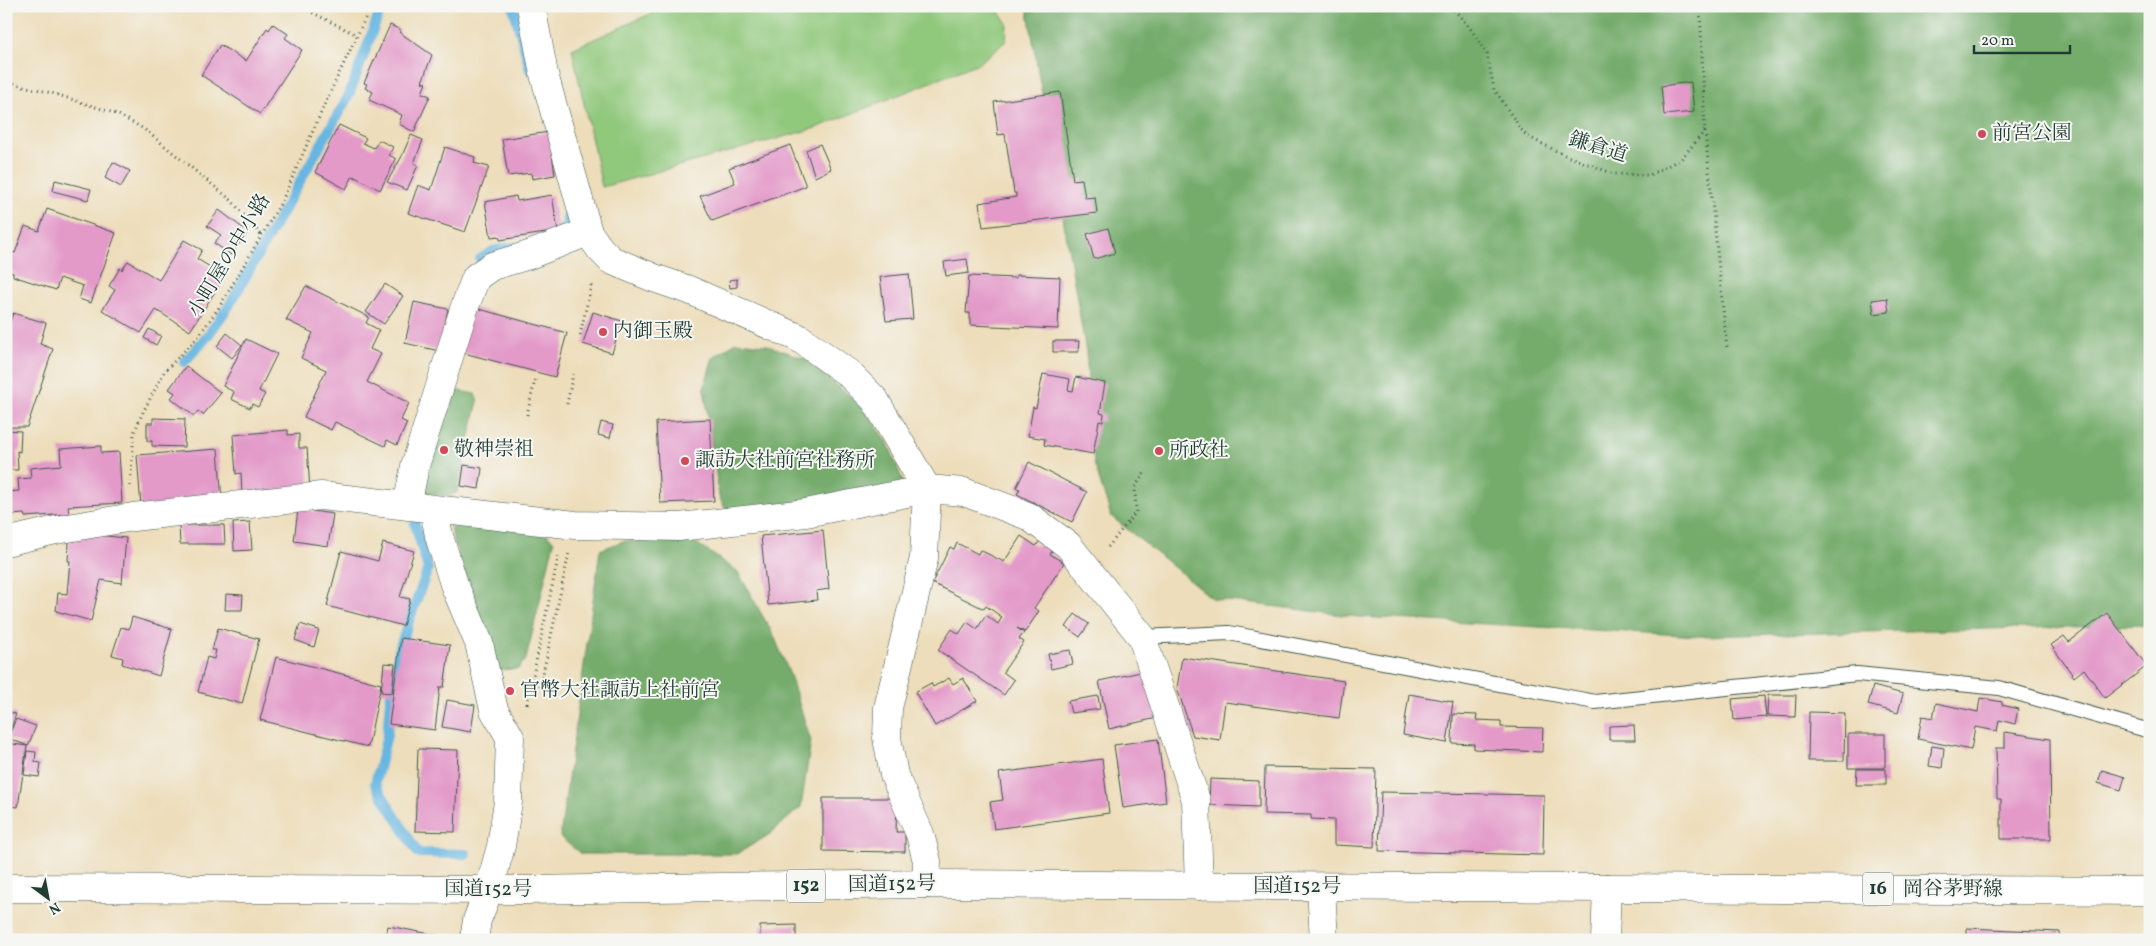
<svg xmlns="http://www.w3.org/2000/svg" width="2156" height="946" viewBox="0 0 2156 946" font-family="Vollkorn,'Noto Serif JP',serif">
  <rect width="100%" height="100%" fill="#f6f6f2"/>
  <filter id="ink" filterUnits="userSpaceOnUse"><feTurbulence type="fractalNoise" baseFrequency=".02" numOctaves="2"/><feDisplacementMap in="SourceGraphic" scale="10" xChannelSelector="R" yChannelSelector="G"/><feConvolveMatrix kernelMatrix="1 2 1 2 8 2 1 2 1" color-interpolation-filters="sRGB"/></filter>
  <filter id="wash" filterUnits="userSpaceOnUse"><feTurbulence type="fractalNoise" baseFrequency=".0096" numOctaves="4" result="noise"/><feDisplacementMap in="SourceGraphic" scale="20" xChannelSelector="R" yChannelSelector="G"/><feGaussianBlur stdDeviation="1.12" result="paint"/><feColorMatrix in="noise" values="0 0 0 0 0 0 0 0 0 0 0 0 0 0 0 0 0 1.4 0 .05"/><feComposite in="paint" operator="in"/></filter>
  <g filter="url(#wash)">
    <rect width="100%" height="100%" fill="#edddba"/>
    <path fill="#90c87c" stroke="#588258" d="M668,6H995L1007,23L1006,41L979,63L816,128L602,187L572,49Z"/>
    <path fill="#74ac6c" stroke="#4a7450" d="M1027,6H2150V625L1700,636L1359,617L1213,599L1111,516L1094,463L1086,352Z
      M736,342L767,345L806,359L863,407L887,441L904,484L893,491L726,510L719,497L704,388L713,357Z
      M455,390L475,394L478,401L457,492L450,496L426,493L421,487L448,397Z
      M457,522L545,532L554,542L526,659L518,669L498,670L491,661L450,528Z
      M623,541L695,542L738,572L774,636L790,675L811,741L801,807L770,834L737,854H581L560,837L600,550Z"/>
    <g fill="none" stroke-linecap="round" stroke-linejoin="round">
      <path stroke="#66b6e1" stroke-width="10" d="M513,6L530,70
        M556,234L566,226L569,205L568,199
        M480,259L493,251L513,247
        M184,362L206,338L229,306L349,95L382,6
        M415,524L428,569L400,646L390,700L387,735L375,784L418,853L466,854"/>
    </g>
    <g id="blocks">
      <path fill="#e39ac9" d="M273,24L288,34L285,38L302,50L260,114L201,75L220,45L246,61L267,28L269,30Z
        M390,25L401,30L399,32L432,55L422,82L426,83L422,93L430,96L414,132L399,124L402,115L369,100L373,92L365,88L367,84L364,83Z
        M1691,82L1694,112L1664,115L1661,86Z
        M1060,92L1073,180L1082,179L1085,198L1095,197L1097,213L983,227L979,203L1016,197V193H1014L1005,134L998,135L994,102Z
        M339,125L366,138L363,143L374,148L379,140L393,147L389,155L396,159L380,190L353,176L346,189L315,172Z
        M549,132L555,175L532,179L531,173L508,176L502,139Z
        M411,135L423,140L414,163L418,165L407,190L387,182L401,158Z
        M820,144L831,169L815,177L806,150Z
        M790,145L806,186L712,221L700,196L735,183L729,168Z
        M445,147L475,157L474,163L489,167L465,232L408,213L418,185L431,190Z
        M113,162L130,171L121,187L105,178Z
        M55,180L91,189L88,200L53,191Z
        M552,195L558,231L500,240L499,236L491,237L485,202L516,196L517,201Z
        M47,209L116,233L91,303L79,299L83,286L60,278L56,290L13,276V273L6,271V250L15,253L25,226L39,231Z
        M219,210L248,232L231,255L214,243L221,235L207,226Z
        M1108,228L1115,253L1094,259L1087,234Z
        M184,240L202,250L197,259L225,276L190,331L156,310L141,333L102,310L115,290L109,286L120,268L122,270L128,261L159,280Z
        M967,259L969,273L946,276L944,262Z
        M909,274L913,319L886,321L880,277Z
        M1016,275L1060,277L1058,329L970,325V313H966L969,276L1016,278Z
        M737,279V287L730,288L729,280Z
        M385,284L403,296L384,324L366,312Z
        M306,286L369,317L366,323L379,330L370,349L381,354L367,382L409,403L401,420L407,423L397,445L387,440L385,446L335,422L331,430L304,417L326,370L301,358L313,333L286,320Z
        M1887,298L1889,312L1874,314L1872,300Z
        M414,302L448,309L439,351L405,343Z
        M468,306L567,333L555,377L456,351Z
        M593,312L622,321L612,353L583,344Z
        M13,313L46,323L40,344L53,349L27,427H6V334Z
        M149,329L161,336L156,345L144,338Z
        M227,333L242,345L232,358L217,346Z
        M246,339L277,354L259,391L265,394L258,407L252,404L250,408L231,399L234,392L223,386Z
        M1053,341H1079L1078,352H1053Z
        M186,366L221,393L203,415L198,411L194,416L171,398L175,393L169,389Z
        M1043,374L1070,379L1068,390L1073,391L1076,377L1105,383L1100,413L1104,414L1103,422L1099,421L1093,454L1044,445L1045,439L1028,436L1033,407L1036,408Z
        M153,418L185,419L184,447L152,446V441H147V423H153Z
        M710,419L714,501L660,503L656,422Z
        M601,422L613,425L610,438L598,435Z
        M6,430L21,431L20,452L17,451L18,470H7Z
        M288,430V435L299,434V448H307L310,489L242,495L241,473L236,474L233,435Z
        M101,446V453L119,452L122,503L68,506L69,514L25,517L24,514L10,515L8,492L19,491L18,479L31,478L30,468L61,465L60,449Z
        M218,449L222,501L141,507L137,455Z
        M1029,462L1087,492L1072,522L1017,494L1020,489L1016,488Z
        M464,465L482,468L479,489L461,486Z
        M298,509L333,514L328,546L294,541Z
        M250,522L252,550L234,551L233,523Z
        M179,525H224L225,544H180Z
        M823,530L829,589L816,591L817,600L768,605L761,536Z
        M77,533L126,538L122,583L101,580L91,621L56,611L58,593L67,594L70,561H68L69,541H76Z
        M1021,536L1036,546L1040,541L1053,550L1050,554L1064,563L1034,608L1039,611L1025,632L1017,628L1024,633L1019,639L1024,642L1003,672L1014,680L1004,695L938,650L952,629L959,634L967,622L977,629L986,615L998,624L1002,617L986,606L984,609L932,583L950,547L954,549L957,543L978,554L980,550L1004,562Z
        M383,543L414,551L400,597L410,599L403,626L327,606L341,551L378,561Z
        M226,594L243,595L242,610H225Z
        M2107,613L2147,666L2105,698L2084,669L2074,677L2051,645L2064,636L2069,642Z
        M1075,614L1089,624L1080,637L1066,627Z
        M132,617L172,629L159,676L122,664L123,658L112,655L121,627L129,629Z
        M300,624L319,630L314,647L295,640Z
        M218,628L259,639L242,704L198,692L207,657L214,659L216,650H212Z
        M401,638L450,645L444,687H440L435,730L389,724Z
        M1070,650L1073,664L1051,669L1048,654Z
        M276,657L381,684L368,747L260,720Z
        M1182,657L1344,681L1339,718L1225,702L1220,740L1193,736L1177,688Z
        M384,663L395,664L392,693L381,692Z
        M1150,670L1161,717L1109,729L1099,681Z
        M949,678L953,684L963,678L977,701L935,726L915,692L931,683L933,687Z
        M1873,686L1903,694L1898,713L1868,705Z
        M1409,694L1453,702L1447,743L1403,735Z
        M1768,695H1796L1795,717L1767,716Z
        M1098,696L1100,709L1071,713L1068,701Z
        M1764,696L1766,717L1734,720L1732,699Z
        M1980,698L2002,702V705L2018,709L2015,724L1999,720L1997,731L1975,727L1971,750L1918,739L1922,716L1933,718L1936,703L1978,712Z
        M447,700L475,705L471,732L442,727Z
        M6,711L16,714L10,731L6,730Z
        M1809,712L1845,713L1844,761H1808Z
        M1453,714L1477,715L1476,720L1501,721V727L1543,728L1542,752L1474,749V744L1452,743Z
        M16,719L36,726L28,746L8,738Z
        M1634,725L1635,740H1609V726Z
        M2005,732L2050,739L2051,839H2001V799H1997L1996,748H2005Z
        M1848,734H1885V768H1848Z
        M1158,739L1166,802L1123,808L1114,745Z
        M6,743L27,746L18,807L8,806L7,812Z
        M1932,746L1944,748L1942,768L1929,766Z
        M418,749L458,750L455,832L415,831Z
        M27,751L36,752L35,762L41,763L39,777L24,775Z
        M1102,759L1109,813L994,829L990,802L1003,800L999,773Z
        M1265,767L1376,769L1374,847L1334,845V820L1311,819V815L1264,814Z
        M1857,769H1886V785H1856Z
        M2102,770L2125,777L2121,790L2098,783Z
        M1210,779L1259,781V807L1209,805Z
        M1381,792L1544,795L1543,855L1379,851Z
        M823,798H897L896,832H905V852L823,851Z
        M796,925V940H760V926Z
        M388,926L441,936L440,940H385Z
        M1967,928L2060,932V940H1967Z"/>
    </g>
  </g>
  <g filter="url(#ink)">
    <use href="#blocks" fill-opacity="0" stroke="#3e5548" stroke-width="1"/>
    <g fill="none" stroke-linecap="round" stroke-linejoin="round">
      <g stroke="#3e5548" stroke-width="16">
        <path id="service" d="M1142,637L1229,633L1595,702L1857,674L1999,688L2150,731"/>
      </g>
      <g stroke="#3e5548" stroke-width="29">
        <path id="minor" d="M531,6L544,74L588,232L600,249L611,260L654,278L689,290L799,338L848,373L875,400L927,489L924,558L888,708L887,738L894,775L920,834L927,861L926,884
          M407,506L415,466L464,309L476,277L492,266L529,255L588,232
          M434,509L439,536L454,584L479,643L494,710L510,737L508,802L501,846L489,890L477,920L474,940
          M6,542L56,530L133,517L321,496L575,525L679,527L806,513L927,489L964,492L1028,516L1068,545L1142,637L1196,800L1199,886
          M1321,888L1324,940"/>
      </g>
      <g stroke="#3e5548" stroke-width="29">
        <path id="primary" d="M1607,888L2150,891"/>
      </g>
      <g stroke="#3e5548" stroke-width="29">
        <path id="trunk" d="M6,888L526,890L926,884L1607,888L1605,940"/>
      </g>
      <path stroke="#3e5548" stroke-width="3" stroke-dasharray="1 4" stroke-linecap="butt" d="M299,6L357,35
        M1451,6L1470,28L1487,54L1494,89L1520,128L1527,136L1562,154L1614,174L1649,175L1681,159L1705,131L1700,6
        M6,77L15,84L52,93L117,114L144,129L231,200L262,236
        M1705,132L1727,348
        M580,335L592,282
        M567,404L573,374
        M527,415L535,380
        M130,486L134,433L143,412L164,372L197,338L218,309L282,201L328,97L371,6
        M1108,547L1136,512L1135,487L1146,471
        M540,687L569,553
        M527,704L559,554"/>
      <use href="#service" stroke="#fff" stroke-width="14"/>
      <use href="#minor" stroke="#fff" stroke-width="28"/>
      <use href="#primary" stroke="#fff" stroke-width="28"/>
      <use href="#trunk" stroke="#fff" stroke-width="28"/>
    </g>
  </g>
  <g fill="#d1495b" stroke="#f6f6f2" stroke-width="2">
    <circle cx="1982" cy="134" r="5"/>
    <circle cx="603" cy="332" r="5"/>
    <circle cx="444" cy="450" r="5"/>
    <circle cx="1159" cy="451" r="5"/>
    <circle cx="685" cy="461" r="5"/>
    <circle cx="510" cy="691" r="5"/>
  </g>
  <g text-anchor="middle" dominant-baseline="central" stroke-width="4" stroke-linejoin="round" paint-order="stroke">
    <g fill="#f6f6f2" stroke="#60746d" stroke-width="1">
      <rect x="787" y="869.5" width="38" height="33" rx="4"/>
      <rect x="1863" y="872.5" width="30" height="33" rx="4"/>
    </g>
    <g font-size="19" font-weight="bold" fill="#1f3d34">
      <text x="806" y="886">152</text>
      <text x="1878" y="889">16</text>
    </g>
    <g font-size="20" fill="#1f3d34" stroke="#f6f6f2" text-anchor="start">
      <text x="1992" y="134">前宮公園</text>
      <text x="613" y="332">内御玉殿</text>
      <text x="454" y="450">敬神崇祖</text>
      <text x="1169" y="451">所政社</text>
      <text x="695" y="461">諏訪大社前宮社務所</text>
      <text x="520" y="691">官幣大社諏訪上社前宮</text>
    </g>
    <g font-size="20" fill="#1f3d34" stroke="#f6f6f2">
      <text transform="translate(1598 148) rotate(17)">鎌倉道</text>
      <text transform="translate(230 256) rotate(-59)">小町屋の中小路</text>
      <text transform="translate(892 885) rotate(-1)">国道152号</text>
      <text x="1297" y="887">国道152号</text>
      <text x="488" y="890">国道152号</text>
      <text x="1953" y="890">岡谷茅野線</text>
    </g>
  </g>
  <rect width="2156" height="946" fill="none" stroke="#f6f6f2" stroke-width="25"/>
  <g transform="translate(48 898) rotate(148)" stroke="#f6f6f2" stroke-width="4" paint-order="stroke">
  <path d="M0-4L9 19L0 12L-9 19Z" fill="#1f3d34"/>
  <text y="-8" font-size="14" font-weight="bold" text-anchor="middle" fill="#1f3d34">N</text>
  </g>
  <path d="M1974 45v8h96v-8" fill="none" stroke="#1f3d34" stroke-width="2.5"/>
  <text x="1981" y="45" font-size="15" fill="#1f3d34" stroke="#f6f6f2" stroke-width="4" paint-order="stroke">20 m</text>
</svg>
